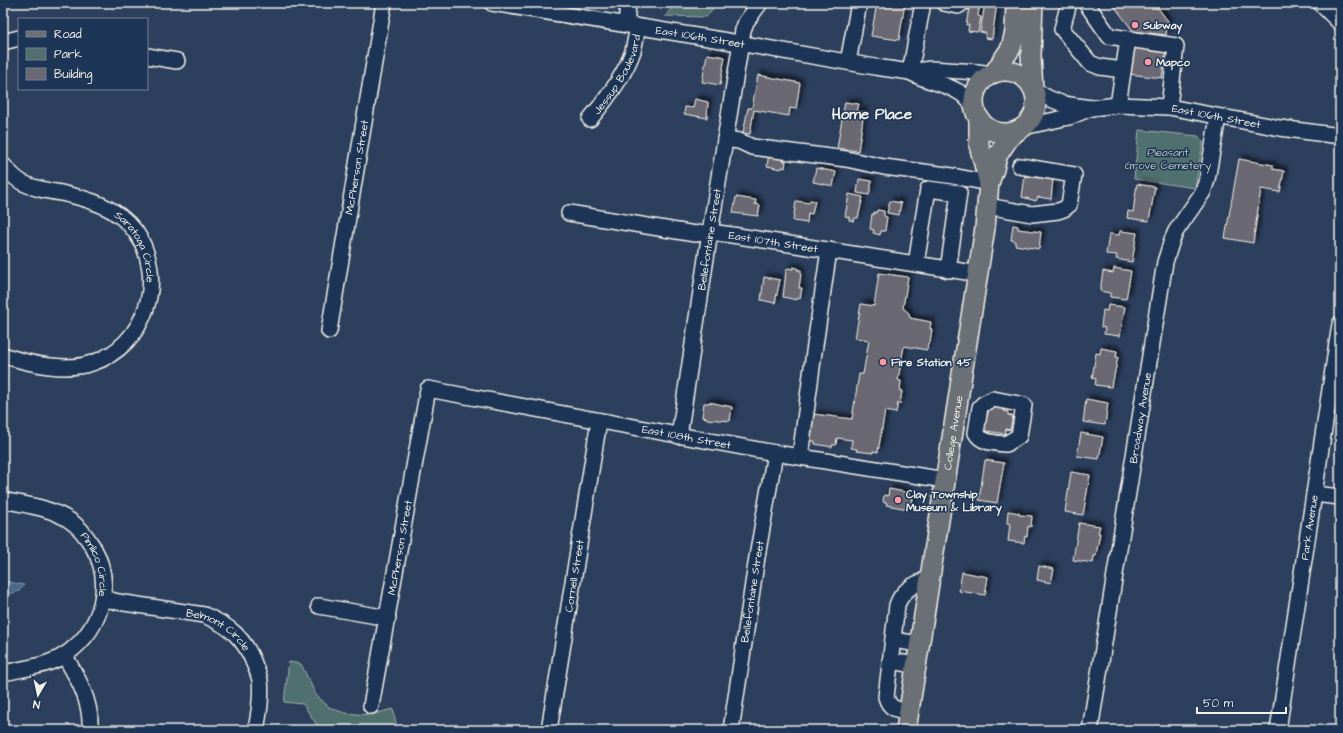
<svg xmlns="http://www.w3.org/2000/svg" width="1343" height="733" viewBox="0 0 1343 733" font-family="'Architects Daughter',sans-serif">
  <defs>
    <filter id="shadow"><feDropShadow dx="3.5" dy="-3.5" stdDeviation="2" flood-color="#0009"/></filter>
  </defs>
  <rect width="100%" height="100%" fill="#2c3f5d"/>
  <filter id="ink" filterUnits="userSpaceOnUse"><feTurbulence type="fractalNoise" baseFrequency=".025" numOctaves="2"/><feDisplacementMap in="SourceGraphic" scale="8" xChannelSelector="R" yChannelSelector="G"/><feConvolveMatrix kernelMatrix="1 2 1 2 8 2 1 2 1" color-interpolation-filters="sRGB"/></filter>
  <g filter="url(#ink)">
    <path fill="#506f6e" stroke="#a2b0ab" d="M676,3H717L706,17L665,16Z
      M1139,130L1198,136L1203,142L1195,188L1134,179Z
      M289,662L301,664L316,695L329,707L344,713L370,715L393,709L396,723L395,730H320L303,704L284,702Z"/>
    <path fill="#47678d" stroke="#8c9eb1" d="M3,581L24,585L19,591L3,596Z"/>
    <path fill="#6a6973" stroke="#f4f1e8" filter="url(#shadow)" d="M877,3H905L899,40L871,36Z
      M970,3H980L978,16L981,17L978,32L968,31L969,25H966Z
      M985,3H997L992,39L985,38L986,33L980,32Z
      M1112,3H1154L1168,21L1166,35L1133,31Z
      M1133,46L1166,50L1162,78L1129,74Z
      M707,54L725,57L720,85L702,82Z
      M758,75L800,83L796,109L790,108L789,116L754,110L750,134L743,133L748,108H752Z
      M695,99L708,102L707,118L684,114L685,107L693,108Z
      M845,102L859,104L857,111L864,112L858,151L837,148Z
      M769,153L784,156L783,161H786L785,168L782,167L781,169L767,166Z
      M1239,159L1273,165V169L1284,171L1280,192L1261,189L1253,243L1225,238Z
      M816,168L836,172L833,186L813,182Z
      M1040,168L1054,170L1051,199L1038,197L1036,201L1022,197L1025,176L1039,178Z
      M859,179L872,181L869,195L857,193Z
      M1137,184L1155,187L1149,221L1127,218L1128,211L1133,212Z
      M849,194L863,197L858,218H855L854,221L849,220V217L845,216Z
      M736,197L756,200L755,204L760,205L758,216L733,213Z
      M810,200L815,201L812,214L808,213L807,223L793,221L796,201L809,203Z
      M890,201L901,203L899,215L887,213Z
      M877,210L884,211V216L887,217L885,231H881L880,235L873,233L874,230L870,229L872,214L874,215V212L876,213Z
      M1013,225L1018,226V229L1041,232L1039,249L1015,245V241L1011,240Z
      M1120,231L1137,233L1132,262L1116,259L1117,255L1106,254L1109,234L1119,235Z
      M793,267L798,268L797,270H801V274L799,288H802L800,299L797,298V300L783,297L786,271L788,268L793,269Z
      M1114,268L1131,271L1126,299L1110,297V293L1100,291L1103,271L1113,273Z
      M879,273L908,277L903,308L909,313L910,318L931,322L930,329H932L930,343H928L927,350L904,346L898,380L901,381L900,391H902L900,404L898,403L896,413L885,411L878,452L873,451V453L856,451L857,449L851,448L852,440L837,438L836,445H832V447L815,444V441H810L813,414L852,419L859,374H863L869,340L855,338L861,304L874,306Z
      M764,277L780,280L775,303L761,300Z
      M1108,305L1125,307L1120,336L1104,334L1105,328L1101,327L1103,310L1107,311Z
      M1101,348L1117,351L1116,357H1118L1113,381H1112L1111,387L1095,385L1096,379L1092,378L1096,353L1100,354Z
      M1086,399L1108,403L1105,425L1083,422Z
      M709,402L732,407L730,421L707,419V418L702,417L704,403H709Z
      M995,402L1005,404L1004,411L1008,412V415L1013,416L1010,430L1006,429L1005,434L981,430L983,416L987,417L989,409H994Z
      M1081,433L1103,437L1099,459L1077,456Z
      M985,460L1004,463L997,503L979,500Z
      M1071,472L1090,475L1083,515L1065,512Z
      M889,489L910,493V498H913L912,505H909L908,509L886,505L887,503L883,502L884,495L888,496Z
      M1008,511L1019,513V515L1032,516L1031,527L1028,526L1027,537L1025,536L1024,543L1008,541L1010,524L1007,523Z
      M1079,523L1100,526L1098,533H1100L1096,556H1094L1093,563L1073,560Z
      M1039,566L1054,569L1051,583L1037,580Z
      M962,572L988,577L985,595L959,591Z"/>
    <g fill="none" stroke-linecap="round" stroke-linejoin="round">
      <g stroke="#f4f1e8" stroke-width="18">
        <g id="minor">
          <path id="s1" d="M492,3L721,40L875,67L910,72L931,69L977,72L991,74"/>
          <path d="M944,3L958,6L962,3"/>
          <path d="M1069,3L1062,29L1090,63L1100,67L1123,70"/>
          <path d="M1086,3L1109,36L1128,39L1118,105"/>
          <path d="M1320,3L1340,23"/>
          <path d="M626,25L628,3"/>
          <path d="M1128,39L1176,46L1169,107"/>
          <path d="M3,42L19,38"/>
          <path d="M147,56L177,61"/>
          <path d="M848,62L859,3"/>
          <path d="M910,72C926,82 947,83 962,94C967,98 971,103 975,108"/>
          <path d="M910,72L923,3"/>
          <path id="s2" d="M1034,90L1048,98L1063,104L1091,108L1118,105L1169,107L1280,128L1340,136"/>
          <path id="s3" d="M590,119C606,100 625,75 633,51C635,43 636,35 638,27"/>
          <path d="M1023,127L1069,117L1091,108"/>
          <path d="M725,139L739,141L752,147L846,159L884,167L947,175L989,183"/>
          <path id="s4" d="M3,165C9,172 15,179 23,183C35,189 48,191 61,193C89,199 117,207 135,231C168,277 146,346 92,363C66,372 29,364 3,355"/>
          <path d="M987,206L1032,214L1058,211L1064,209L1069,205L1074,175L1020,166"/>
          <path id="s5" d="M569,213L695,234L710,232L732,235L979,274"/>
          <path d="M916,264L928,189L959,193L948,270"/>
          <path id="s6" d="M329,331L384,3"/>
          <path d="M993,399L1024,405L1019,436L1006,444C996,443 981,443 976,433L980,407L983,404Z"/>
          <path id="s7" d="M679,436L710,232L743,30L746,22L760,3"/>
          <path d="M800,457L814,352L829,250"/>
          <path d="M1314,494L1340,497"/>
          <path id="s8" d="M3,500C26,505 49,507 69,520C79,526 87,537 93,547C114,583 102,627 69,652C51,666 25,668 3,673"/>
          <path id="s9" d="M103,598L118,602L204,615C230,626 245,638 255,666C257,670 259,676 260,680C262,697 259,714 256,730"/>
          <path d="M319,606L388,618"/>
          <path d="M893,640L919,644"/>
          <path d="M64,655C78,678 92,702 90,730"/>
          <path d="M890,661L916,665"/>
          <path id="s10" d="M371,706L428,389L775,453L945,480"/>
          <path d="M908,712C897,709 890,710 886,697L897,605C902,590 915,583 930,579"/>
          <path id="s11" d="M549,730L599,421"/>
          <path id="s12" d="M731,730L757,557L775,453"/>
          <path id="s13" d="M1090,730L1165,262L1172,240L1176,231L1203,192L1207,180L1218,117"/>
          <path id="s14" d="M1278,730L1340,324"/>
        </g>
      </g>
      <g stroke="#f4f1e8" stroke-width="22">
        <g id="major">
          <circle cx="1005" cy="102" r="31"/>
          <path d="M994,73L1011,48L1015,32L1016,3"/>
          <path d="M1033,88L1031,56L1033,3"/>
          <path d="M989,183L994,169L997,156L1009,138L1018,130"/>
          <path id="s15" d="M906,730L985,228L989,183L979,145V118"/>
        </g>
      </g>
      <use href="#minor" stroke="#1d3557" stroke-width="15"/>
      <use href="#major" stroke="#6a7074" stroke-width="19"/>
    </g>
  </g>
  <g fill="#ff9aa2" stroke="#1d3557" stroke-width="1.5">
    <circle cx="1135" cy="25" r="4"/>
    <circle cx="1148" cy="62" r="4"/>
    <circle cx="883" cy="362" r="4"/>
    <circle cx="898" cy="500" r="4"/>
  </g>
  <g text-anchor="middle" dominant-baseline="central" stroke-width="3" stroke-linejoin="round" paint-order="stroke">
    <g font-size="11" font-weight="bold" fill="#f4f1e8" stroke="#1d3557" text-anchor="start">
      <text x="1143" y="25">Subway</text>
      <text x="1156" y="62">Mapco</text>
      <text x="891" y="362">Fire Station 45</text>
      <text x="906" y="494">Clay Township<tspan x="906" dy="13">Museum &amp; Library</tspan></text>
    </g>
    <g font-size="11" fill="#f4f1e8" stroke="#1d3557">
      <text stroke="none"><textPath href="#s1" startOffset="211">East 106th Street</textPath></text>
      <text stroke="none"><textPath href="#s3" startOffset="53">Jessup Boulevard</textPath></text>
      <text stroke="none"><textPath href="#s2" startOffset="187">East 106th Street</textPath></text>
      <text stroke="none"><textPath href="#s6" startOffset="166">McPherson Street</textPath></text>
      <text stroke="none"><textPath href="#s7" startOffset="199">Bellefontaine Street</textPath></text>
      <text stroke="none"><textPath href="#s5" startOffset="207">East 107th Street</textPath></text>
      <text stroke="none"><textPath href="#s4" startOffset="166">Saratoga Circle</textPath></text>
      <text stroke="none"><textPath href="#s13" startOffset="316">Broadway Avenue</textPath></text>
      <text stroke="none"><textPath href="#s15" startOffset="301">College Avenue</textPath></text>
      <text stroke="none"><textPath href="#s10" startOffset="585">East 108th Street</textPath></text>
      <text stroke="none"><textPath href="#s14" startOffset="205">Park Avenue</textPath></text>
      <text stroke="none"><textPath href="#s10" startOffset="161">McPherson Street</textPath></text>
      <text stroke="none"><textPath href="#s8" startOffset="123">Pimlico Circle</textPath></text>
      <text stroke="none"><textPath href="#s11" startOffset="156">Cornell Street</textPath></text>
      <text stroke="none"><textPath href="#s12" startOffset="140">Bellefontaine Street</textPath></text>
      <text stroke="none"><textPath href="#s9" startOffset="122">Belmont Circle</textPath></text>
    </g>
    <g font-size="11" fill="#bbc4bd" stroke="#1d3557">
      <text x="1168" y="152">Pleasant<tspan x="1168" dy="13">Grove Cemetery</tspan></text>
    </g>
    <g font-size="15" font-weight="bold" fill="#f4f1e8" stroke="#1d3557">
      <text x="872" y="114">Home Place</text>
    </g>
  </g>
  <rect width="1343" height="733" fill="none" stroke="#1d3557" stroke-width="16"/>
  <rect x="8" y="8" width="1327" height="717" fill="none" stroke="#f4f1e8" stroke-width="1.5" filter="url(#ink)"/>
  <rect x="18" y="18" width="130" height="72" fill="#1d3557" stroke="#738091"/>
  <rect x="26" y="31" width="20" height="6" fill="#6a7074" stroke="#738091"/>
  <text x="54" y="38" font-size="12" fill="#f4f1e8">Road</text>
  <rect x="26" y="48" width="20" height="12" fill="#506f6e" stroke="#738091"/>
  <text x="54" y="58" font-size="12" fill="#f4f1e8">Park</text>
  <rect x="26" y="68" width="20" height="12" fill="#6a6973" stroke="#738091"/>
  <text x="54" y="78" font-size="12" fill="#f4f1e8">Building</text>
  <g transform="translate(38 695) rotate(189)" stroke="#1d3557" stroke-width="3" paint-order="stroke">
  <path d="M0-3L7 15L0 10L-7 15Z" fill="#f4f1e8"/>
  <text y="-6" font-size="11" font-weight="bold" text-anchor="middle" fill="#f4f1e8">N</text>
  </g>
  <path d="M1197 707v6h89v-6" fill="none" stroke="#f4f1e8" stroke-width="2"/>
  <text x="1203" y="707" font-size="12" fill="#f4f1e8" stroke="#1d3557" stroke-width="3" paint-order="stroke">50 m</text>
</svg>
